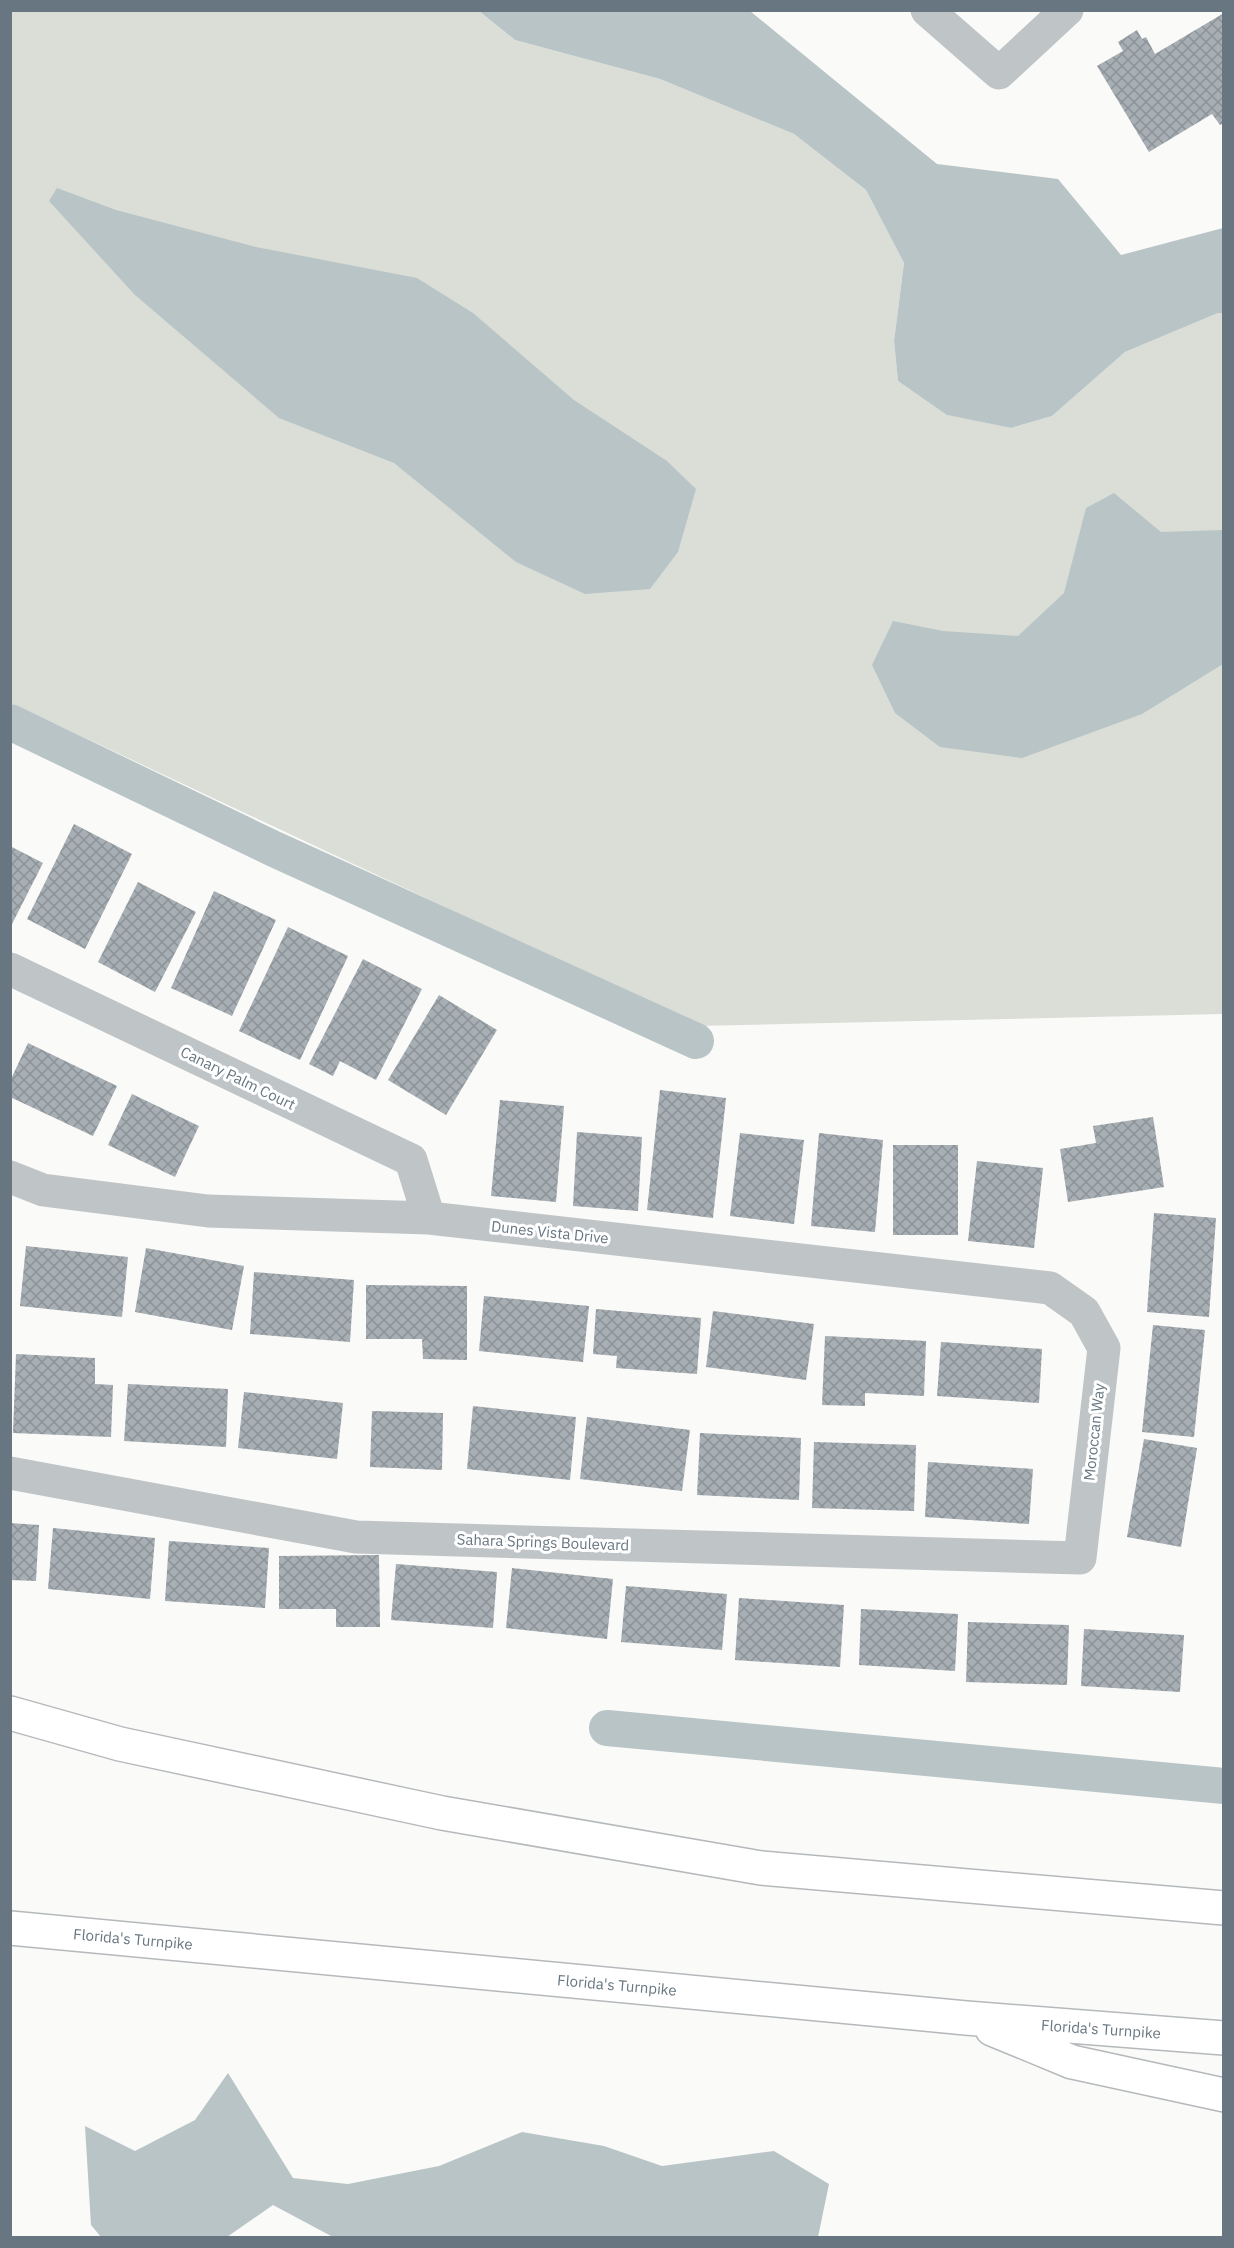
<svg xmlns="http://www.w3.org/2000/svg" width="1234" height="2248" viewBox="0 0 1234 2248" font-family="'IBM Plex Sans',sans-serif">
  <defs>
    <pattern id="building-cross-hatch" width="8" height="8" patternUnits="userSpaceOnUse" patternTransform="scale(1.5)"><rect width="8" height="8" fill="#a7afb4"/><path d="M0 0l8 8M0 8l8-8" fill="none" stroke="#8c9398"/></pattern>
  </defs>
  <rect width="100%" height="100%" fill="#fafaf8"/>
  <path fill="#daded7" d="M11,11H479L515,40L660,79L794,134L866,190L904,263L894,341L898,381L948,415L1011,428L1052,416L1125,352L1218,313H1223V1014L698,1026L11,703Z"/>
  <path fill="#b9c4c7" d="M479,11H750L937,164L1058,179L1121,255L1223,228V313H1218L1125,352L1052,416L1011,428L947,415L898,381L894,341L904,263L866,190L794,134L660,79L515,40Z
    M57,188L116,210L256,247L417,278L473,313L574,400L667,461L696,489L678,552L650,589L585,594L516,562L394,463L279,418L135,295L49,201Z
    M1114,493L1161,532L1223,530V664L1142,714L1022,758L940,747L895,713L872,665L893,621L943,631L1018,636L1064,593L1086,508Z
    M228,2073L293,2178L348,2184L439,2166L522,2132L604,2146L662,2166L774,2151L829,2184L818,2237H333L273,2205L227,2237H101L91,2225L85,2126L135,2151L195,2120Z"/>
  <g fill="none" stroke-linecap="round" stroke-linejoin="round">
    <path stroke="#b9c4c7" stroke-width="36" d="M10,722L274,849L696,1041
      M607,1728L1224,1786"/>
  </g>
  <path fill="url(#building-cross-hatch)" d="M1224,13V123L1220,125L1212,114L1149,152L1097,66L1123,51L1118,42L1137,30L1142,39L1146,37L1155,54Z
    M74,824L132,854L85,949L27,919Z
    M10,846L43,863L10,928Z
    M138,882L196,912L155,992L98,962Z
    M214,891L276,920L232,1016L171,988Z
    M288,927L348,956L300,1060L239,1031Z
    M363,959L422,989L376,1080L340,1061L333,1076L309,1064Z
    M439,995L497,1030L446,1115L388,1080Z
    M28,1043L117,1086L93,1136L10,1097V1081Z
    M660,1090L726,1098L713,1218L647,1210Z
    M132,1094L199,1126L175,1177L108,1145Z
    M500,1100L564,1106L556,1202L491,1196Z
    M1153,1117L1164,1187L1068,1202L1060,1149L1096,1143L1093,1126Z
    M577,1132L642,1137L638,1211L573,1206Z
    M740,1133L804,1140L794,1224L730,1216Z
    M819,1133L883,1140L875,1232L811,1226Z
    M893,1145H958V1235H893Z
    M977,1161L1043,1168L1034,1248L968,1241Z
    M1154,1213L1216,1218L1209,1317L1147,1312Z
    M26,1246L128,1257L122,1317L20,1306Z
    M146,1248L244,1266L232,1330L135,1312Z
    M254,1272L354,1280L350,1342L250,1334Z
    M366,1285L467,1286V1360L423,1359L422,1339H366Z
    M484,1296L589,1306L583,1362L479,1351Z
    M596,1309L701,1318L697,1374L616,1368L617,1356L593,1354Z
    M713,1311L814,1324L806,1380L706,1367Z
    M1153,1325L1205,1330L1194,1437L1142,1432Z
    M825,1336L926,1341L924,1396L865,1393V1406L822,1405Z
    M941,1342L1042,1349L1039,1403L937,1396Z
    M16,1354L95,1358V1384L113,1385L111,1437L13,1433Z
    M128,1384L228,1389L226,1447L124,1441Z
    M244,1392L343,1403L337,1459L238,1448Z
    M473,1406L576,1417L570,1480L467,1469Z
    M372,1411L443,1413L442,1470L370,1467Z
    M587,1417L690,1430L682,1491L580,1479Z
    M700,1433L801,1438L799,1500L697,1495Z
    M1144,1439L1197,1448L1181,1547L1127,1537Z
    M814,1442L916,1445L914,1511L812,1508Z
    M928,1462L1033,1469L1029,1524L925,1517Z
    M10,1523L39,1525L36,1581L10,1580Z
    M53,1528L155,1538L150,1599L48,1589Z
    M169,1541L269,1548L265,1608L165,1601Z
    M379,1555L380,1627H336V1609H279V1556Z
    M396,1564L497,1572L493,1628L391,1620Z
    M512,1568L613,1579L607,1639L506,1628Z
    M626,1586L727,1594L722,1650L621,1642Z
    M739,1598L844,1605L840,1667L735,1660Z
    M861,1609L958,1614L955,1671L859,1665Z
    M968,1622L1069,1625L1067,1685L966,1682Z
    M1084,1629L1184,1635L1180,1692L1081,1686Z"/>
  <g fill="none" stroke-linecap="round" stroke-linejoin="round">
    <g stroke="#b5b9bc" stroke-width="36">
      <path id="highway" d="M10,1713L120,1744L442,1813L761,1868L1224,1908
        M10,1928L966,2018L1224,2038
        M992,2029L1072,2062L1224,2095"/>
    </g>
    <path stroke="#bfc4c7" stroke-width="33" d="M927,10L999,73L1067,10
      M10,969L411,1160L429,1218
      M10,1177L43,1190L208,1211L429,1218L1050,1288L1084,1312L1104,1348L1080,1558L356,1537L10,1473"/>
    <use href="#highway" stroke="#fff" stroke-width="33"/>
  </g>
  <g text-anchor="middle" dominant-baseline="central" stroke-width="6" stroke-linejoin="round" paint-order="stroke">
    <g font-size="15" fill="#677680" stroke="#fff">
      <text transform="translate(238 1078) rotate(26)">Canary Palm Court</text>
      <text transform="translate(550 1232) rotate(6)">Dunes Vista Drive</text>
      <text transform="translate(1094 1432) rotate(-84)">Moroccan Way</text>
      <text transform="translate(543 1542) rotate(2)">Sahara Springs Boulevard</text>
      <text transform="translate(133 1939) rotate(5)">Florida's Turnpike</text>
      <text transform="translate(617 1985) rotate(5)">Florida's Turnpike</text>
      <text transform="translate(1101 2029) rotate(4)">Florida's Turnpike</text>
    </g>
  </g>
  <rect width="1234" height="2248" fill="none" stroke="#677680" stroke-width="24"/>
</svg>
